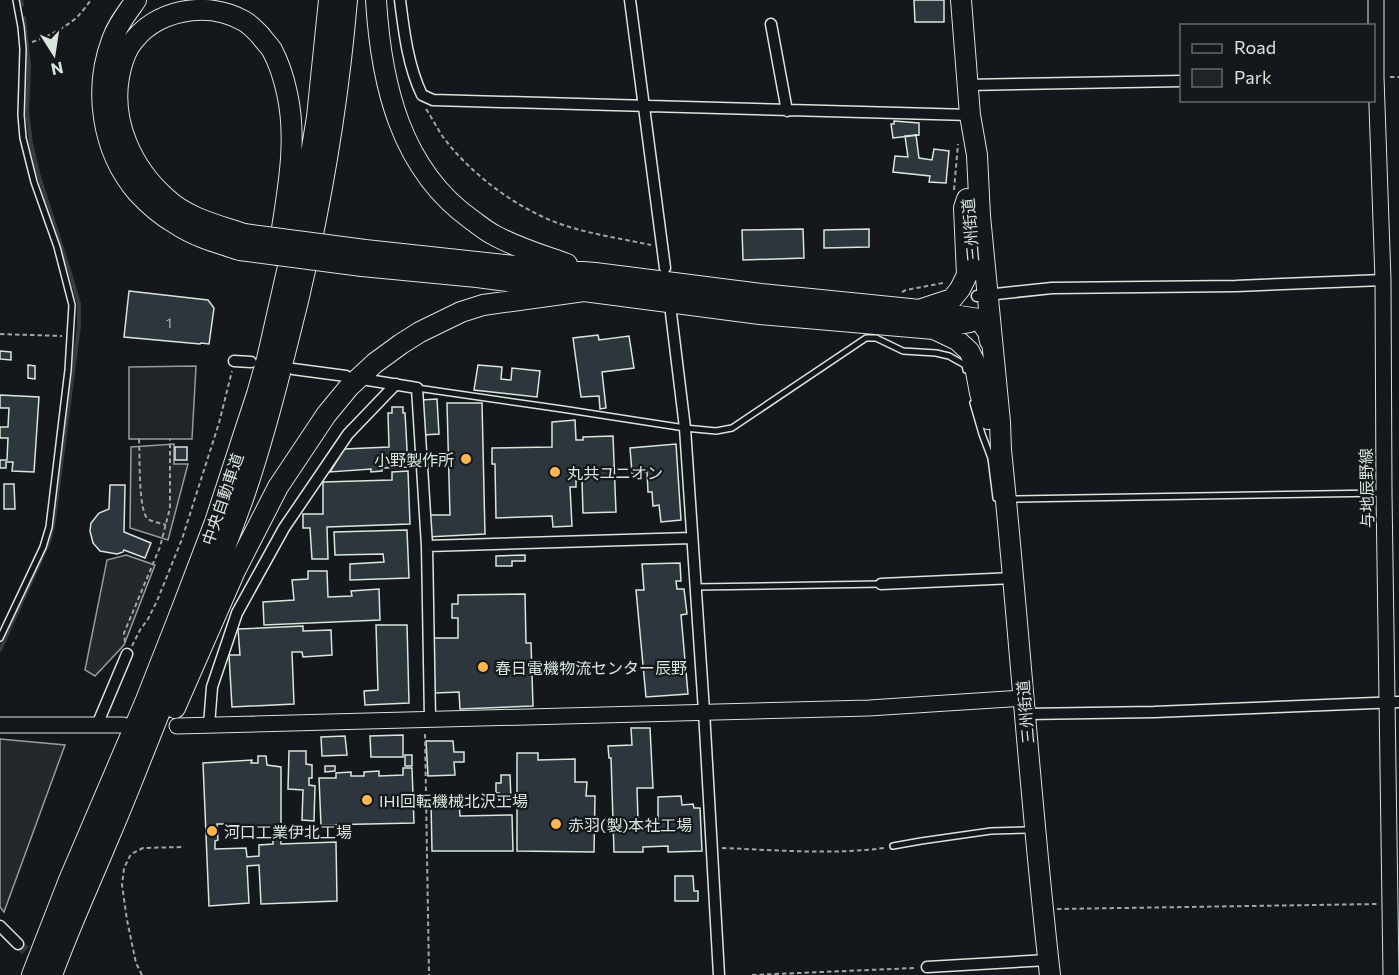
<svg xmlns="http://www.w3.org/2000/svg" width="1399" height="975" viewBox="0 0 1399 975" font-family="Commissioner,'Noto Sans JP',sans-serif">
  <rect width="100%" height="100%" fill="#14181c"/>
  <path fill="#202428" stroke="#939e99" stroke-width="1.5" d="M196,366L192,439H129V367Z"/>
  <path fill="#24282b" stroke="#939e99" stroke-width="1.5" d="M174,444V464H188L168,540L130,528L131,447Z
    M126,555L155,565L124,645L95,676L85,670L107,560Z
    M0,739L65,745L4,912L0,907Z"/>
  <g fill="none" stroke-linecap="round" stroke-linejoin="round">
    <path stroke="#363b3e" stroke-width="4" d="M21,0L22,5
      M0,650L49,542L53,527L79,326V304L70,273L38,173L31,143L27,112L29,66L24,18"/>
  </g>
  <path fill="#2c363c" stroke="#d8e6dc" stroke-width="1.5" d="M914,0H944V22H915Z
    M894,121L919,123V135L893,138L891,124H894Z
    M916,135L919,158L932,160L934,149L949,151L946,183L929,182L930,176L893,172L895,156L908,157L905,136Z
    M803,229L804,258L743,260L742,230Z
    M869,229V247L824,248V230Z
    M129,291L208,300L214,308L209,344L201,343L200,344L124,337Z
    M598,335L599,340L629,336L634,368L602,372L606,408L600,409L599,396L581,397L573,338Z
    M0,351L11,352V360L0,359Z
    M28,365L35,366V379L28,378Z
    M478,365L502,367L501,379L511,380L512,368L540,371L537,397L474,390Z
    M0,395L39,397L34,472L12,471L13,462H6V468H0V460H7L8,438H0V427H8L9,408H0Z
    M437,399L439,434L423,435L421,400Z
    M447,403H482L485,534L427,537V515H450Z
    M392,407H403V413H405L408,467L382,468V471L371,472V469L330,472L344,449L389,447L388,413H392Z
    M575,420L576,440H583V437L613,436L616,512L583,513L582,480L576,481V487H570L572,526L553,527L552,516L496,518L495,464H492V448L552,447V422Z
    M676,444L681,520L661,522L659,505L653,506L652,492H648L647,472L632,473L630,448Z
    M175,447H187V460H175Z
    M408,471L410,524L327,527L328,559H312L310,528H303V514H323V482L392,480V472Z
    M4,484H14L15,509H4Z
    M110,485H125L124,532L151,543L145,558L124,550L123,552L117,554L100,551L93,543L90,531L91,523L99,513L109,509Z
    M407,530L409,578L350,580V564L384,562L383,554L335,555L334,532Z
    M525,555V561H512V566H496V556Z
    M680,563L681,581H676L677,589H684L687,614L681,615L688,694L646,697L636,590H644L642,564Z
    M308,571H327L328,597L352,596L351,591L379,589L380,620L264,625L263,602L294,600L292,580L308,579Z
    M525,594L526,643H531L533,706L460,709L459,692L435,693L433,638H458V618H452V604H458V595Z
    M376,625H407L409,703L365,705L364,691L378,690Z
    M303,626V631L331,630L332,655L303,657L302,652H292L294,704L232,707L229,655H240L238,629Z
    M631,728H650L653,788H637L638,820H658V797L681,796L682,805L693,804L694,808H700L702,851L668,852V846L643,847V852H614L611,758H609L608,746L632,745Z
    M403,735V757H371L370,736Z
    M345,736L347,755L322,756L321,737Z
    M426,741H453L454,752H464V762H454L455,775L428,776Z
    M289,751H306V764L312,765V778H309V785L315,786L314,821L302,820L303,790L288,789Z
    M517,753H538V760L575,759V782H587L586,796H595L594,852L517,851Z
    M405,755H412V766H405Z
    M258,756H266L267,765L281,767V826L236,829L235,824H217L218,840L215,841V849L246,848L247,857L259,856V845L273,844V831H280L281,844L336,842L337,901L261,904L259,865L247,866L249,903L209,906L203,763L252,760L251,763H258Z
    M325,766H335V771L325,772Z
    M403,768H412L414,823L321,825L319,778H336V773L351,772V776H364V772L379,771V776L403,775Z
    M501,775H510L511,799L499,800V793H496V783H501Z
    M431,803H459L460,816L512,815L513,851H432Z
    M675,876H693L694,891H698V901H675Z"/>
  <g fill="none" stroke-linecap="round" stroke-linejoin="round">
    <path stroke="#313739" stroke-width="10" stroke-dasharray="10 5" stroke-linecap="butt" d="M18,944L39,964"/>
    <g stroke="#d8e6dc" stroke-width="8">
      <path id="lane" d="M417,388L562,409L685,428L716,431L732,428L866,338H876L903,351L936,353L949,356L965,365L966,370
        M973,403L982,434L991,458L996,498
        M1011,499L1382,493
        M695,587L881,584
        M0,638L43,547L49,527L68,370L72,305L57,247L34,182L23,138L21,115L23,49L21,27L16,0
        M893,846L921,841L991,831L1030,830"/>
    </g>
    <g stroke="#d8e6dc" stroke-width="13">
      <path id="street" d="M400,0C404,32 408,66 422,95L433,100L970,115
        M630,0L665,268
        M771,24L787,111
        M967,85L1182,81
        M977,296L1052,288L1236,286L1383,280
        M671,313L685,428L704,711L719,975
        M234,361L251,362
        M293,369L346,376
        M368,380L417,388L427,546
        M881,584L1014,578
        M1026,714L1154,712L1399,702
        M430,719L427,546L691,538
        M97,725L127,654
        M209,725L212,687L237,613L284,528L348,434L396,384
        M0,926L18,944
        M927,967L1048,960"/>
    </g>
    <g stroke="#d8e6dc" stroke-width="17">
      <path id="secondary" d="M1376,0V77L1383,280L1384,493L1391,975
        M0,725H123
        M177,726L869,708L1024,698"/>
    </g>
    <g stroke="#d8e6dc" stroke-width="22">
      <path id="highway" d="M136,0C127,13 117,25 112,40C93,90 102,151 137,192C148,204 162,216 176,224C195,237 218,243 240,250
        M376,0C381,83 400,169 472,220C479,225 486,231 494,235C517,248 542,255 567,264
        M961,0L970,115L977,155L980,216L1000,422L1001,450C1019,625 1030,800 1050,975
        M244,234C217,225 187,218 166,198C132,168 111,122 119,77C121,66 124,56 129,47C153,9 207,0 244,21C251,25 256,31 261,36C264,41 269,45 272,50C279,63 284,79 287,93C299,146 285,203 278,255
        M365,250L534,268L595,273L761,294L920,310L979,319L988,332L990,341
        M362,266L477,277L760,314L934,329L970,322
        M922,309L952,299L960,289L967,275L964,208L967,199
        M934,329L957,340L969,351L974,361L980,393L988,419
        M175,708L235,571L278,487L326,415L349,387L375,363L401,344L420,332L461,312L483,305L584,291
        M32,975L69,880L146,700L181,611L215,522L257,394L267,359L304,196L317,117L329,0
        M52,975C69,928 90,883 109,837C128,793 145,748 163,704C191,634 220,564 245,493C261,446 274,397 286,349C316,235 337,118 347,0"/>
    </g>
    <path stroke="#9da8a2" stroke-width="2" stroke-dasharray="4.5 3" stroke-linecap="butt" d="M32,42C45,38 69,26 79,15C83,11 87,5 91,0
      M1390,77H1399
      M426,109C432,118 437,128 443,137C467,169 502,197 539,215C573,232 614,237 651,245
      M954,190L958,144
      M902,292L906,290L943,283
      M0,334L62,336
      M139,439C140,453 138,512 148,519C152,522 161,523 166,525
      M125,642L124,633L160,547L170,508V439
      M132,646L140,630L148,619L157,601L182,539L219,423L232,371
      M425,734L429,975
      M722,848C776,850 831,855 884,848
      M1057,909L1378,904
      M142,975L136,963L127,920L122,885L124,868L131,854L143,848L182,847
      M752,975L915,968"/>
    <use href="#lane" stroke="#14181c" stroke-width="5"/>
    <use href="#street" stroke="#14181c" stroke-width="10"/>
    <use href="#secondary" stroke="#14181c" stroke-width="15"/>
    <use href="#highway" stroke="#14181c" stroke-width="20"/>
    <g stroke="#d8e6dc" stroke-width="22" stroke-linecap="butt">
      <path id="highway-bridge" d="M244,234L365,250
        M240,250L362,266"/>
    </g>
    <use href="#highway-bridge" stroke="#14181c" stroke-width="20"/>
  </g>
  <g fill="#ffb74d" stroke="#14181c" stroke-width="2">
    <circle cx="466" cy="459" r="6"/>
    <circle cx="555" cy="472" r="6"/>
    <circle cx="483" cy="667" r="6"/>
    <circle cx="367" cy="800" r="6"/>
    <circle cx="556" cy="824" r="6"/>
    <circle cx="212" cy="831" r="6"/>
  </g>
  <g text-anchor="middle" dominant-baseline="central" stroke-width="4.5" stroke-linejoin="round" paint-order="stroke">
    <g font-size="14" fill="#adbab4">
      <text x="169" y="322">1</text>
    </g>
    <g font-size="16" fill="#d8e6dc" stroke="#14181c">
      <text transform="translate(970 230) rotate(-95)">三州街道</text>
      <text transform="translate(1366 488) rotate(-91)">与地辰野線</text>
      <text transform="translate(222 499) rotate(-71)">中央自動車道</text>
      <text transform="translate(1025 712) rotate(-95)">三州街道</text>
    </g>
    <g font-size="16" fill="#d8e6dc" stroke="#14181c" text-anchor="start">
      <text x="454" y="459" text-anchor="end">小野製作所</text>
      <text x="567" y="472">丸共ユニオン</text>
      <text x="495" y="667">春日電機物流センター辰野</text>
      <text x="379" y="800">IHI回転機械北沢工場</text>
      <text x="568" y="824">赤羽(製)本社工場</text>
      <text x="224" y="831">河口工業伊北工場</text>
    </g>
  </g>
  <rect x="1180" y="24" width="195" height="78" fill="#14181c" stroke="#626a69" stroke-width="1.5"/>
  <rect x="1192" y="44" width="30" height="9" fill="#14181c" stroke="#626a69" stroke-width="1.5"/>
  <text x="1234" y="54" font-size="18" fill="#d8e6dc">Road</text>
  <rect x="1192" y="69" width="30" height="18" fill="#202428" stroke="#626a69" stroke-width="1.5"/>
  <text x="1234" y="84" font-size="18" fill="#d8e6dc">Park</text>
  <g transform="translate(54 54) rotate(168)" stroke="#14181c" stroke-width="4.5" paint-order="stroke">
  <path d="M0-4.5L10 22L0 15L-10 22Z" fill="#d8e6dc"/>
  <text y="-9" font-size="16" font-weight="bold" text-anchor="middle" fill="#d8e6dc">N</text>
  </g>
</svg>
